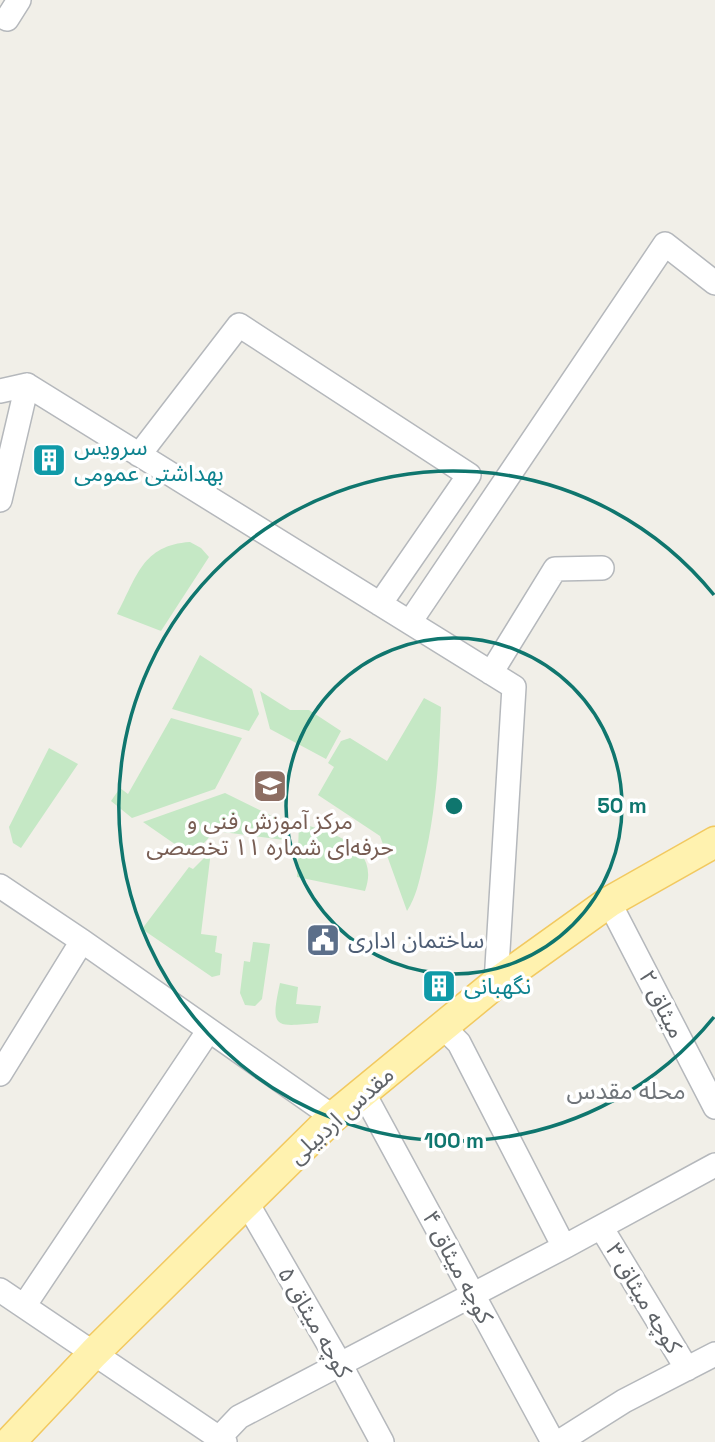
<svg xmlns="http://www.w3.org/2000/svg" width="715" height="1442" viewBox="0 0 715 1442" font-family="'Space Grotesk','Noto Sans Arabic',sans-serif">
  <rect width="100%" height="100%" fill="#f1efe8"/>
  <path fill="#c5e8c5" d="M190,542L201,548L209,557L161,631L117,614C137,577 142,545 190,542Z
    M200,655L252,689L259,714L249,731L172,709Z
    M260,691L290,710H309L341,731L326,759L270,729Z
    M424,698L441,707C439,760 436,813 423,865C419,882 416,897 407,911L380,836L318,795L334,767L328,763L341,741L350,738L387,761Z
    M171,718L242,738L215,789L132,818L111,801L120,788L128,794Z
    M49,748L78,764L21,848L13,843L9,827Z
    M225,793L286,823L284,840L215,831L192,856L143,822Z
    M299,823C333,832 381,847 365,891L297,877Z
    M211,851L201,934L217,936L215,952L222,954L220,975L212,977L142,929L189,867L193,869Z
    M253,942L270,944L262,999L255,1006L245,1005L240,993L244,961L250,962Z
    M280,983L298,987L296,1004L321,1006L318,1023C274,1027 270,1029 280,983Z"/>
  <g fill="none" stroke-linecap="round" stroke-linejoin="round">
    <g stroke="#b5b8bc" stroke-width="26">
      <path id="minor" d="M7,19L19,0
        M0,391L27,385L514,687L496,983
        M139,455L239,325L469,475L380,604
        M0,500L27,385
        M410,622L665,244L715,283
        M491,673L555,569L602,568
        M0,886L82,941L333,1117
        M609,902L715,1107
        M443,1027L459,1043L564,1247
        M0,1074L82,941
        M363,1092L553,1442
        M247,1203L340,1364L382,1442
        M601,1227L687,1369
        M0,1290L225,1442
        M24,1306L209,1030
        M219,1438L239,1417L564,1247L715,1165
        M559,1442L624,1401L715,1354"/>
    </g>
    <g stroke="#f2c960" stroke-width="33">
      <path id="major" d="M10,1442L94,1353L333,1117L496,983L609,902L715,842"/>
    </g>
    <use href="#minor" stroke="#fff" stroke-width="23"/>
    <use href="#major" stroke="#fff2af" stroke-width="30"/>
  </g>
  <g fill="none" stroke="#0f766e" stroke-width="3.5">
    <circle cx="454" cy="806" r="168"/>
    <path d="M714 1017A335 335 0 1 1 714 595"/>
  </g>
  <defs>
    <g id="building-square" transform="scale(1.75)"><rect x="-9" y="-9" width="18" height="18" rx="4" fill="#0f9aa8" stroke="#fff"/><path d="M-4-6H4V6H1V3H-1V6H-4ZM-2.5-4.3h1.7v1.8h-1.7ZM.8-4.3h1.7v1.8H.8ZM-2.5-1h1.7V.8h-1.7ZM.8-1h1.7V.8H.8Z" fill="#fff"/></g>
    <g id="university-square" transform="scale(1.75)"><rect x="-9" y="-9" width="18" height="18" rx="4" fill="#8d6e63" stroke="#fff"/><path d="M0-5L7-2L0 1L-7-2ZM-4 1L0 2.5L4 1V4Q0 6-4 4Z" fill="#fff"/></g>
    <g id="civic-square" transform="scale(1.75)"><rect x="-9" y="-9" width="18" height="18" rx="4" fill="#5c6f8a" stroke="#fff"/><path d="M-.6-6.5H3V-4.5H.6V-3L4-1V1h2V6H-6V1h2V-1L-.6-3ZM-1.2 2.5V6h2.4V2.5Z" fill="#fff"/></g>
  </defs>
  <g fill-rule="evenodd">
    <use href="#building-square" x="49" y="460"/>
    <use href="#university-square" x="270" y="786"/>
    <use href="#civic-square" x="323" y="940"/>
    <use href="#building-square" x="439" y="986"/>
  </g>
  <g text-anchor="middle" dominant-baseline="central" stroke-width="7" stroke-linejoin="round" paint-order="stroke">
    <g font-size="23" fill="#0d838f" stroke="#fff" text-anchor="start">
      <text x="74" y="447">سرویس<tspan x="74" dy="26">بهداشتی عمومی</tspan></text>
      <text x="464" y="986">نگهبانی</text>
    </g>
    <g font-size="23" fill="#785e54" stroke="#fff">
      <text x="270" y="821">مرکز آموزش فنی و<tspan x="270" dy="26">حرفه‌ای شماره ۱۱ تخصصی</tspan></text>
    </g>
    <g font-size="23" fill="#4e5e75" stroke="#fff" text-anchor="start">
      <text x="348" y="940">ساختمان اداری</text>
    </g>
    <g font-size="23" fill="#5f6368" stroke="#fff">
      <text transform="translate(662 1004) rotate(63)">میثاق ۲</text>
      <text transform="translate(341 1115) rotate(-42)">مقدس اردبیلی</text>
      <text transform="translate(458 1267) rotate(62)">کوچه میثاق ۴</text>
      <text transform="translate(644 1298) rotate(59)">کوچه میثاق ۳</text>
      <text transform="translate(315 1322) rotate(60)">کوچه میثاق ۵</text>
    </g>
    <g font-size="24" fill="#70757a" stroke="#fff">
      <text x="626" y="1090">محله مقدس</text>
    </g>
  </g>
  <circle cx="454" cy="806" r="10" fill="#0f766e" stroke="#fff" stroke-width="3.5"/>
  <g font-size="21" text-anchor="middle" font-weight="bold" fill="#0f766e" stroke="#fff" stroke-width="7" stroke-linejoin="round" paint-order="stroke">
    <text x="622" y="813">50 m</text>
    <text x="454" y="1148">100 m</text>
  </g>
</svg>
